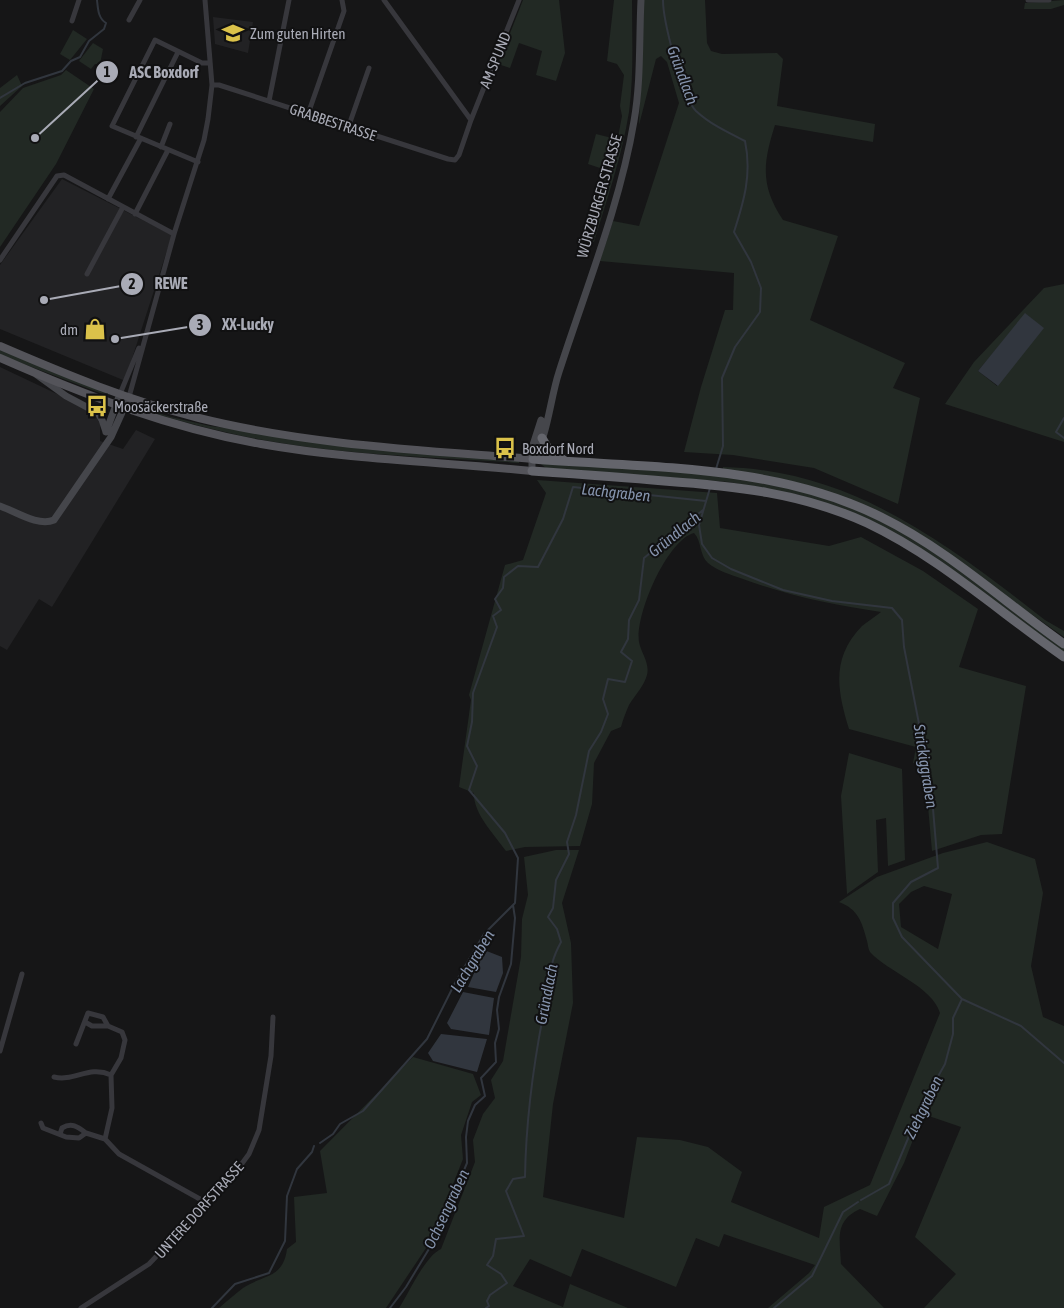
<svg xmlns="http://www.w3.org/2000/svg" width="1064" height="1308" viewBox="0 0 1064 1308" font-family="'Asap Condensed',sans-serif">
  <rect width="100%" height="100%" fill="#161617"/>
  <path fill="#222224" d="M213,17L253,22L248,53L215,44Z
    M62,179L172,235L126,377L123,380L0,329V265Z
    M0,367L93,411L100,424V441L123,449L136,430L155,439L52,607L39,599L7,650L0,646Z"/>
  <path fill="#222924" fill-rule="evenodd" d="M523,0H559L565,53L556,81L536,75L542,51L519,43L510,68L498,64Z
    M614,0H632C632,37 634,75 629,112C622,156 607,199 594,242L586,239L618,137L622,116L620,106L624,75L617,64L607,61Z
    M644,0H705L707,43L711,51L722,54L777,53L783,59L777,106L875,124L873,142L775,125C763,163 760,185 783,220L838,236L810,320L905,363L893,388L920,398L898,504L814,468L733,455L684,452L701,387L725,310H733L734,273L600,261L613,221L639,226L679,103L667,62L661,56L656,59L639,125Z
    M1064,0V5L1051,9H1024L1025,3Z
    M73,30L87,39L70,60L60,54Z
    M93,43L103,49L100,64H95L91,69L79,61Z
    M66,70L94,89L56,164L0,247V112L23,88L61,75Z
    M17,75L22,86L0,106V88Z
    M596,134L612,138L603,169L588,164Z
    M1064,284V442L945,404L974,362L1044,288ZM1026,314L1043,328L997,386L978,371Z
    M0,349L109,393L108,396L0,355Z
    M130,404L171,417L210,426L519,461V463C439,457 360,456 281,443C229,435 179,421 130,406Z
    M538,462C650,471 767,469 871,515C937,545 1006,604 1064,648V652L930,555L800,495L729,482L546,468Z
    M723,467C853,470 947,544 1045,620L1064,631V637L898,521C842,492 785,476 723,470Z
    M537,480L717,493L720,528L829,546L861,537L923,571L978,609L959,667L1026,686L1002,834L981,835L932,851L924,762L913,763L916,747L849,729C837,690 831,658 862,626C868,621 875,617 881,612C833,605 789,596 743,579C732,575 717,571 708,563C699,555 702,541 694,533C667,540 635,615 639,642C641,653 650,663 647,675C644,686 635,695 629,705C626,712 623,719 621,727L611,731L594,763L592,804L580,846L525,847L506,851C494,834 473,813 474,793L459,787L471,700L469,695L505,565L523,560L546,493Z
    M849,753L902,769L905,860L888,866L886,818L876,820L878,872L847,894L841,796Z
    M987,842L1035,859L1043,893L1031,966L1043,1017L1064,1026V1308H924L956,1274L915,1237L961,1127L923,1114L904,1163L877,1216L860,1209C834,1221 840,1239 841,1264L884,1308H768L809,1273L815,1265L724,1234L719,1247L696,1238L676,1287L582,1249L571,1277L530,1259L513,1286L563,1307L570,1284L628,1308H399C409,1293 425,1256 441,1249L475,1162L473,1140L483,1114L495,1098L491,1080L503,1061L521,957L522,919L528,895L524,857L556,850H579L562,903L571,943L573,1003L553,1104L543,1197L624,1218L637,1137L680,1140L708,1147L742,1172L731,1202L819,1238L824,1207L870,1185L940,1013C932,986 888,972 870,952C868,949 868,944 867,941C862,922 858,909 839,902L877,877L943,853ZM924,886L952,894L938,949L901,927L899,904L911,892Z
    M413,1057L473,1074L481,1095L472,1102L461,1135L463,1159L430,1242L386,1308H219C227,1301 235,1294 243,1288C264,1274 283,1279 287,1249L296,1242L294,1197L327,1193L320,1151Z"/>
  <path fill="#31363e" d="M1025,313L1044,328L998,386L978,371Z
    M484,950L502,957L503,973L496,992L468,987Z
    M463,992L494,998L489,1035L451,1029L447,1023Z
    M441,1034L487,1039L477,1072L433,1061L428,1053Z"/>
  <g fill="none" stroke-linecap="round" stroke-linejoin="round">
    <path stroke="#31363e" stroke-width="2" d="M663,0C663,20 682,97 696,111C710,124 727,132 745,141C752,174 744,201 734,232L751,262L761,288L760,312L735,347L722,378L723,446L716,469
      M0,98L25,83L62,71L71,61L80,57L89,41L104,29L106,23C98,18 98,9 97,0
      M1064,418L1056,432L1064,438
      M710,488L699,525L702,544L712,558L731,569L783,590L832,601L892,608L902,620L904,647L931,785L938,868L911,882L893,903V918L902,937L962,999L1021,1026L1064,1063
      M320,1143L333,1134L340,1124L363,1111L427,1039L455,983L484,934L515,903L518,858L505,833L469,790L477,766L467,746L472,722L473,693L497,627L493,616L501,610L495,599L503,588L504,577L518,566L538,567L563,519L573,487L706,501
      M861,1200L889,1184L922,1105L945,1064L953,1034V1018L962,999
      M212,1308L235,1284L269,1273L285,1241L287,1196L297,1169L312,1152L314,1146
      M390,1308L406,1287L435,1239L467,1163L466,1137L468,1121L475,1105L485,1096L481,1078L496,1062L495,1043L499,1029L497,1010L499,997L511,964L515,918L513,905
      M486,1308L489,1306L487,1301L490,1295L507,1283L501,1274L487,1265L493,1256L496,1239L524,1236L506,1191L513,1179L525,1177C526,1117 534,1059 546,1001C551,976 548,966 561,942L557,929L548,917L553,908L556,880L569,854L567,842L576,815L589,751L601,732L608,714L603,699L608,679L625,682L632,661L621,652L628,639L629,620L639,600L644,558L703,510
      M774,1308L812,1276L843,1212L858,1202"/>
    <path stroke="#37373c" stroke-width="5" d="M1028,0H1049
      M129,20L140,0
      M72,21L79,0
      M212,85H219L448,159L455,160L459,155L471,120L384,0
      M269,101L289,0
      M308,114L344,11L342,0
      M471,120L519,0
      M348,128L369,68
      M136,137L178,52
      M161,147L170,124
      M198,162L112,126L155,40L202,63H209
      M108,199L141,138
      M135,214L168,150
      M0,260L57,176L64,175L174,234
      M87,274L123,207
      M120,394L139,348
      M129,397L174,234L204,140L208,119L212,85L205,0
      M85,1022L92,1026H108
      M76,1044L88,1013L103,1017L108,1026L122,1032L125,1040L121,1058L111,1075L112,1108L105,1139L119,1154L207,1203
      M0,1051L22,974
      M54,1077C74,1082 89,1065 111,1075
      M41,1123L43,1128L66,1137L79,1138L86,1133L105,1139
      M60,1134L62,1128C72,1122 78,1127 86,1133
      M81,1308L149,1264L232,1177L249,1154L259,1130L271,1056L273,1017"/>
    <path stroke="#45464b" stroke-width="7" d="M37,375L66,396L98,413L102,420L106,432
      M106,432L120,394
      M533,459C548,436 550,399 559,372C585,291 620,205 634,121C641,82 639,40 641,0
      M532,471V448L541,420
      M0,506C15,511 38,527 54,520L111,437L129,397"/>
    <path stroke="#54545a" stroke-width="8" d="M0,346C65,374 130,401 199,418C308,445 421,450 533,459
      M0,358C84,395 170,428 261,444C351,460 442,462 532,471"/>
    <path stroke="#64656c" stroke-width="9" d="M542,438L549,450L565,461
      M533,459C649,468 775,464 881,517C948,550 1003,601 1064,644
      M532,471C576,474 620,477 664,481C734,486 802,493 867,523C939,557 999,612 1064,657"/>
  </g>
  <defs>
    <g id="school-bare" transform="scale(1.725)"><path d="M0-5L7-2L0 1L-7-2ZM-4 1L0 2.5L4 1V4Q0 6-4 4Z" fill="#dbc24a" stroke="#111112" stroke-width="2.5" paint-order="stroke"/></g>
    <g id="shop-bare" transform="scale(1.725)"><path d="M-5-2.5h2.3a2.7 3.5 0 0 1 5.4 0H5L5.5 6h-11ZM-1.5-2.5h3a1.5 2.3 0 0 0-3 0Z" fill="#dbc24a" stroke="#111112" stroke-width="2.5" paint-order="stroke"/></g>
    <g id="bus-bare" transform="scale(1.725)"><path d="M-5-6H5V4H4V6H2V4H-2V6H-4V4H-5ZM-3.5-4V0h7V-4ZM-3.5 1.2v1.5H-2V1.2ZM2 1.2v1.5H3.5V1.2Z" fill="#dbc24a" stroke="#111112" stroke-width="2.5" paint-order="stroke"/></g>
  </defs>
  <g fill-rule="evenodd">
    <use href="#school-bare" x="233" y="33"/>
    <use href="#shop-bare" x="95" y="329"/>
    <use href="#bus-bare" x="97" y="406"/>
    <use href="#bus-bare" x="505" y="448"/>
  </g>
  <g text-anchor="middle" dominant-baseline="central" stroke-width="4" stroke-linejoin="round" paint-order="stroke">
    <g font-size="15" fill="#a9abb6" stroke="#111112" text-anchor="start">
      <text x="250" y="33">Zum guten Hirten</text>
      <text x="78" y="329" text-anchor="end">dm</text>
      <text x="114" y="406">Moosäckerstraße</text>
      <text x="522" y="448">Boxdorf Nord</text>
    </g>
    <g font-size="15" fill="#a9abb6" stroke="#111112">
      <text transform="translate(495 60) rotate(-68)">AM SPUND</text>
      <text transform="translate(333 122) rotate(18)">GRABBESTRASSE</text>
      <text transform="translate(599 196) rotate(-74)">WÜRZBURGER STRASSE</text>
      <text transform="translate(199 1210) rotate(-48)">UNTERE DORFSTRASSE</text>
    </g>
    <g font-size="16" font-style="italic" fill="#8593ac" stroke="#111112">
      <text transform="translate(683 75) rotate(70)">Gründlach</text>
      <text transform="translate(616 492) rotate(6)">Lachgraben</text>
      <text transform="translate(674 534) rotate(-39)">Gründlach</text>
      <text transform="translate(926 766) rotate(81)">Strickiggraben</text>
      <text transform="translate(472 961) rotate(-59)">Lachgraben</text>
      <text transform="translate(546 994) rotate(-79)">Gründlach</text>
      <text transform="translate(923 1107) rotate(-64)">Ziehgraben</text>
      <text transform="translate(446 1209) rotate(-65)">Ochsengraben</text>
    </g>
  </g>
  <path fill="none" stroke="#a9abb6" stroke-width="2" d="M35 138L107 72M44 300L132 284M115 339L200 325"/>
  <g fill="#a9abb6" stroke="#111112" stroke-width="2">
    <circle cx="35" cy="138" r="5"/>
    <circle cx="44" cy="300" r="5"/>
    <circle cx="115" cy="339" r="5"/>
    <circle cx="107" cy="72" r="12"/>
    <circle cx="132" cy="284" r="12"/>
    <circle cx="200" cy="325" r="12"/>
  </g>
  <g font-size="15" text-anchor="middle" font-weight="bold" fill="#111">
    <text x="107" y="77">1</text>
    <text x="132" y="289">2</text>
    <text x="200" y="330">3</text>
  </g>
  <g font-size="16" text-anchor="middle" font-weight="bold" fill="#a9abb6" stroke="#111112" stroke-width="4" stroke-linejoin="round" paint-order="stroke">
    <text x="164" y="78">ASC Boxdorf</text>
    <text x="171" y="289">REWE</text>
    <text x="248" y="330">XX-Lucky</text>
  </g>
</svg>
